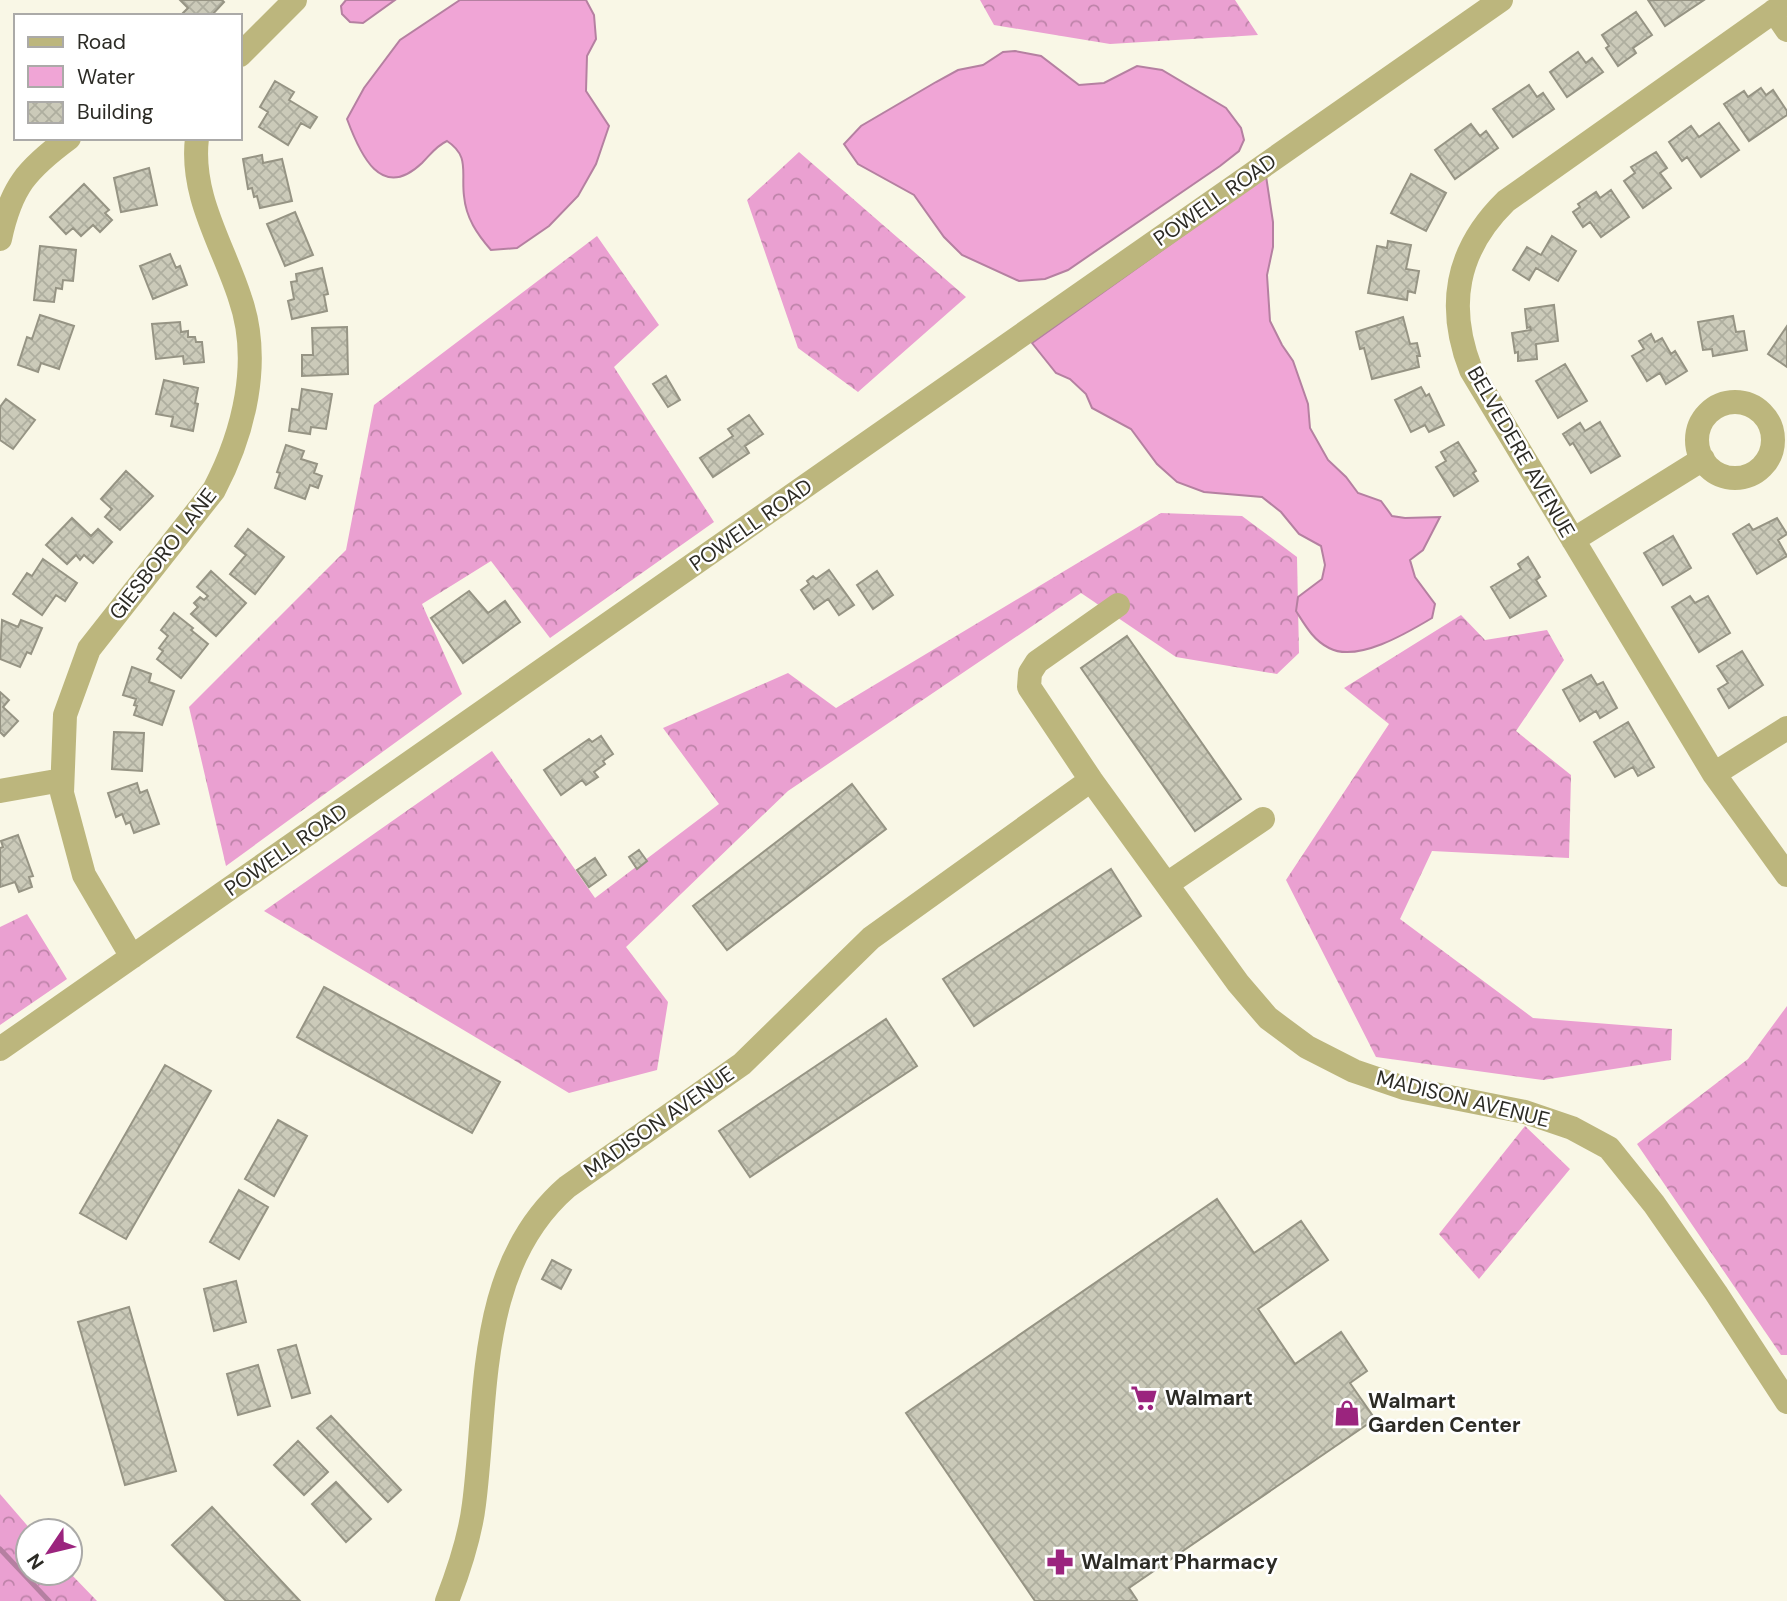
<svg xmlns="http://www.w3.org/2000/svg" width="1787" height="1601" viewBox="0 0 1787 1601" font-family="'DM Sans',sans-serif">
  <defs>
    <pattern id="forest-crowns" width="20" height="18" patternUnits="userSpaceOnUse" patternTransform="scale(1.75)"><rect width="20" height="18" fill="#eaa0d1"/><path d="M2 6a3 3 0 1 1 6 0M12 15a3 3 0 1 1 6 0" fill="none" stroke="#be83a9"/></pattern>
    <pattern id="building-cross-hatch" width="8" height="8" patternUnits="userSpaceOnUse" patternTransform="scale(1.75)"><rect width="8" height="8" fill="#cbcab9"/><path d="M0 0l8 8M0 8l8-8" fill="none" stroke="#aeae9f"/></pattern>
  </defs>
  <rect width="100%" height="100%" fill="#f9f7e6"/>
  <path fill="url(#forest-crowns)" d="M980,0H1235L1258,35L1110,44L994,25Z
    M799,152L966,297L858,392L798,348L747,200Z
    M597,236L659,325L614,367L714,522L550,638L491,561L422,604L462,694L226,866L189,707L346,550L374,405Z
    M1161,513L1242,516L1297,557L1299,653L1277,674L1176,657L1081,593L788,791L626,947L668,1002L657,1070L569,1093L264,911L492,751L595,898L719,804L663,728L788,673L836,708Z
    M1461,615L1485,640L1547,630L1564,660L1516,731L1571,775L1569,858L1432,851L1400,919L1533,1018L1672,1029L1671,1060L1543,1080L1376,1057L1286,880L1389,724L1344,688Z
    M27,914L67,979L0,1025V927Z
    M1787,1006V1355H1781L1637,1144L1748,1059Z
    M1525,1126L1570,1169L1479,1279L1439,1234Z
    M0,1494L32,1531H28V1573H70L97,1601H0Z"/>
  <path fill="#f0a5d6" stroke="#b580a1" stroke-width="2" d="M346,0H395L363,23L350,22L342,14L341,6Z
    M460,0H586L594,15L596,39L587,56L586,91L609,126L596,164L578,196L549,226L517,248L491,250C477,234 466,218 464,196C461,172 470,156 447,141C436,146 431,154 422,163C381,202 360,154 347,119L364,88L400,40Z
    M1015,51L1041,56L1079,85L1104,83L1137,66L1162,70L1226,108L1241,128L1244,140L1239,151L1220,166L1068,270L1045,279L1019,281L962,255L944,237L914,195L858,164L844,144L861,126L936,82L958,70L983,65L1003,52Z
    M1266,176L1273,222V247L1267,275L1270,321L1282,345L1293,361L1308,404L1310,428L1328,460L1346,477L1358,493L1381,501L1392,516L1405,518L1440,517L1423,550L1410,560L1415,577L1435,604L1432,618C1407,633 1357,663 1329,648C1313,640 1305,625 1296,611L1298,597L1322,579L1325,565L1321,546L1299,534L1281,512L1262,497L1204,492L1177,482L1157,464L1131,429L1092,408L1086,394L1070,379L1056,373L1032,343Z"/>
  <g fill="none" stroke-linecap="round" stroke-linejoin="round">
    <path stroke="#b580a1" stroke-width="5" d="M0,1549L49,1601"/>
  </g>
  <path fill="url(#building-cross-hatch)" stroke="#969484" stroke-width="2" d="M180,0H222L224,2L211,16H185L183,13L188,8Z
    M1648,0H1704L1665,26Z
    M1636,12L1652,35L1633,48L1636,53L1618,66L1606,48L1609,46L1602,35Z
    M1578,52L1586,63L1592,58L1603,72L1567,97L1550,72Z
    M275,81L294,92L289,100L317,117L310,128L301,123L288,145L259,127L268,112L260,107Z
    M1529,85L1537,97L1543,93L1554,109L1513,137L1493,109Z
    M1761,88L1766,95L1773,90L1787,111V115L1749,141L1724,104L1744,91L1748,97Z
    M1719,123L1739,150L1701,177L1687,157L1682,161L1669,142L1691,126L1699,137Z
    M1471,124L1480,136L1486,131L1498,148L1455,179L1435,150Z
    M1656,152L1667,168L1660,173L1671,188L1643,208L1624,181L1635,173L1631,167Z
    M262,155L263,163L282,159L292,201L260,208L257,196L254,197L252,188L248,189L243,159Z
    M149,168L157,205L121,212L114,178Z
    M1411,174L1446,193L1426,231L1391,213Z
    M84,184L109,210L105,213L112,220L100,232L93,225L81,236L73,228L66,234L50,217Z
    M1611,190L1629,217L1601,237L1590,222L1583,227L1573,212L1580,207L1578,204L1596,192L1600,198Z
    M295,212L313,255L285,266L267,224Z
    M1552,236L1576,251L1558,281L1536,268L1529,280L1513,270L1527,247L1541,255Z
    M1388,241L1411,245L1406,269L1419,271L1415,293L1408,291L1407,300L1368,293L1377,246L1387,248Z
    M40,246L76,250L73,281L63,280L62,289L56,288L54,302L34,300Z
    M170,254L176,268L180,266L187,285L153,299L140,266Z
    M322,268L328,294L324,295L327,311L292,319L288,301L294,299L291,282L297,281L296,274Z
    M1554,305L1558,341L1536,344L1537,359L1518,361V352L1515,353L1512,333L1531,330L1530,327L1527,328L1525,309Z
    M40,315L74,326L59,369L41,363L38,372L18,365L27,337L32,339Z
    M1733,316L1736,332L1744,331L1747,350L1713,356L1712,349L1703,350L1698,322Z
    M1403,317L1410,344L1417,343L1420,356H1417L1419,367L1372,379L1364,348L1360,349L1356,332Z
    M180,322L181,332L188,331V337H195L196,342H202L204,362L184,364L183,356L156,359L152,324Z
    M1787,326V367L1768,354Z
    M347,327L348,374L302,376V355H313L312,328Z
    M1651,334L1655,342L1662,338L1671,354L1675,351L1687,371L1666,384L1660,373L1647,381L1632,356L1644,349L1639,341Z
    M1565,364L1587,401L1558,418L1536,381Z
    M666,376L680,400L668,407L653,384Z
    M164,380L198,388L195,403L198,404L193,431L171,426L173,417L156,414Z
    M1421,387L1426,396L1429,394L1444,425L1429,432L1425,425L1411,432L1395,400Z
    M302,389L332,394L326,429L311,427L310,434L289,431L292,409L299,410Z
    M6,399L35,420L13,449L0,440V407Z
    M749,415L763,434L745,446L749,453L713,477L700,458L733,436L728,429Z
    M1600,422L1620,456L1591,473L1573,443L1570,445L1563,434L1580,423L1585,431Z
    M1458,442L1476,471L1473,473L1478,481L1454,496L1436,467L1446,461L1441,452Z
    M286,445L304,451L301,459L317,464L314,473L322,476L318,488L310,485L305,499L275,488L280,473L277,472Z
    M126,471L153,496L120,530L105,517L112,509L101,499Z
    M72,518L91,536L98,529L112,542L93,563L84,555L80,560L76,555L67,564L46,545Z
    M1777,518L1787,534L1778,540L1787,556L1757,574L1733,534L1749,524L1753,530Z
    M248,529L284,557L255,594L230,574L246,555L235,546Z
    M1673,536L1691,568L1663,585L1644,553Z
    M1528,557L1540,577L1536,580L1546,596L1510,618L1491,587L1521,569L1518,564Z
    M43,559L77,583L65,601L56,595L42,615L13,594L27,573L32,576Z
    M829,570L854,605L839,615L828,599L814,609L801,590L809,584L807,581L813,576L816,579Z
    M211,571L246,603L216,636L191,614L198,607L194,603L200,597L204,600L208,596L197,587Z
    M877,571L893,595L873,609L857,585Z
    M469,591L488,613L505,601L520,622L463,663L431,618Z
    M1690,596L1695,603L1708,596L1730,633L1699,652L1672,607Z
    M174,613L193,628L191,630L208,644L181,678L157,659L163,651L159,648L168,636L161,630Z
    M2,620L18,627L21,620L42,628L31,654L27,652L20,667L0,659Z
    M1127,636L1241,799L1195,831L1081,668Z
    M1742,651L1763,685L1729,708L1718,689L1728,683L1717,666Z
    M132,667L151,674L149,682L174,691L162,725L134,715L137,706L134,705L136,699L123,695Z
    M1591,675L1597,685L1603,682L1617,708L1600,718L1596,711L1580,721L1563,690Z
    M0,692L9,700L3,707L18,721L4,736L0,732Z
    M1628,722L1654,767L1638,776L1633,767L1615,777L1594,742Z
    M114,732L144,733L142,771L112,769Z
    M601,736L613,754L603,761L605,764L594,772L598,777L586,785L582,780L561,795L544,770L589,739L592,742Z
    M137,783L140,793L147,790L159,824L134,833L130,822L126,824L122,814L116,817L108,793Z
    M852,784L886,829L727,950L693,906Z
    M18,835L33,876L29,877L32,887L19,892L15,882L0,887V848L3,847L1,841Z
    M639,850L647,861L637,869L629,857Z
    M595,858L606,875L589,887L577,870Z
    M1111,869L1141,916L974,1026L943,979Z
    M324,987L500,1082L472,1133L297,1037Z
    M886,1019L917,1066L750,1177L719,1131Z
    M165,1065L211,1091L126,1239L80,1213Z
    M278,1120L307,1136L274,1196L245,1179Z
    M239,1190L268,1207L239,1259L210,1242Z
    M1217,1199L1254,1253L1301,1221L1328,1260L1258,1309L1295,1364L1341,1332L1367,1371L1350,1383L1375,1419L1129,1588L1137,1600L1135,1601H1035L906,1413Z
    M552,1260L571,1270L561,1289L542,1279Z
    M236,1281L246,1322L214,1331L204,1289Z
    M129,1307L176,1471L125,1485L78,1322Z
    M296,1345L310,1393L292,1398L278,1350Z
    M258,1365L270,1406L238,1415L227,1374Z
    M331,1416L401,1490L388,1502L317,1428Z
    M298,1441L328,1472L304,1495L274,1465Z
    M336,1482L371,1519L346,1542L312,1504Z
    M212,1507L300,1601H226L172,1545Z"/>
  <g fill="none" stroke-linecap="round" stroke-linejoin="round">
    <path stroke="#bcb67d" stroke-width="24" d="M1787,2L1506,201C1456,250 1446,306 1471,370L1714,774L1787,875
      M1774,11L1787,30
      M240,55L295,0
      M0,239C11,187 27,169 69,138
      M1697 440a38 38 0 1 1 76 0a38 38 0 1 1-76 0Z
      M1573,540L1703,459
      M1118,605L1037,662L1030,673L1029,687L1091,780L1238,983L1268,1018L1307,1047L1354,1071L1404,1088L1525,1112L1572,1128L1609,1148L1654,1204L1716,1293L1787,1402
      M1714,774L1787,728
      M0,791L62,780
      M1167,884L1263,819
      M132,957L84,875L62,793L65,715L89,649L214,490C244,433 262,361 240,298C223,245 190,196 197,138
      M0,1049L1501,0
      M447,1601C459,1570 470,1538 474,1504C488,1395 476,1266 567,1187L742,1064L871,938L1091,780"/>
  </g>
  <defs>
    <g id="supermarket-bare" transform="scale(2.1)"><path d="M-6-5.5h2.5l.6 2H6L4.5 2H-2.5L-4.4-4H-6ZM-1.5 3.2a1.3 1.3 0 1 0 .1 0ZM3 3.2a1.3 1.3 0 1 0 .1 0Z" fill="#9b247e" stroke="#fff" stroke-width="2.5" paint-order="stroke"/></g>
    <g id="shop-bare" transform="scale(2.1)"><path d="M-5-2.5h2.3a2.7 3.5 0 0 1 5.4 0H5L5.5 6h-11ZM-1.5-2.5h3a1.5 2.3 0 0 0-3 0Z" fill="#9b247e" stroke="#fff" stroke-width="2.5" paint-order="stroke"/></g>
    <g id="pharmacy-bare" transform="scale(2.1)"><path d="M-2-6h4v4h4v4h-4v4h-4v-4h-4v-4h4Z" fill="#9b247e" stroke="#fff" stroke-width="2.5" paint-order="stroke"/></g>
  </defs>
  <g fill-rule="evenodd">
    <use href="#supermarket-bare" x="1144" y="1398"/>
    <use href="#shop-bare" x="1347" y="1413"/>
    <use href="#pharmacy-bare" x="1060" y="1562"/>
  </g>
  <g text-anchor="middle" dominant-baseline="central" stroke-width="5" stroke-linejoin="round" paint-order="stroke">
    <g font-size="21" fill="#2c2b25" stroke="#fff">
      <text transform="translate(1215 200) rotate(-35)">POWELL ROAD</text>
      <text transform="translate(1521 452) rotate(60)">BELVEDERE AVENUE</text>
      <text transform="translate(751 525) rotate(-35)">POWELL ROAD</text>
      <text transform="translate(163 554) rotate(-52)">GIESBORO LANE</text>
      <text transform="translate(286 850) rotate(-35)">POWELL ROAD</text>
      <text transform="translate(1463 1099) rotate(14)">MADISON AVENUE</text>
      <text transform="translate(659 1122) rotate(-35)">MADISON AVENUE</text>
    </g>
    <g font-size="21" font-weight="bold" fill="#2c2b25" stroke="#fff" text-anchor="start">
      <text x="1165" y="1398">Walmart</text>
      <text x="1368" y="1401">Walmart<tspan x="1368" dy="24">Garden Center</tspan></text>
      <text x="1081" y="1562">Walmart Pharmacy</text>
    </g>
  </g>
  <rect x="14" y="14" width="228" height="126" fill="#ffffff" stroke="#abaaa8" stroke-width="2"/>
  <rect x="28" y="37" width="35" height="10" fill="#bcb67d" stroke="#abaaa8" stroke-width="2"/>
  <text x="77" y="49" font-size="21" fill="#2c2b25">Road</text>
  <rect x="28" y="66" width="35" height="21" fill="#f0a5d6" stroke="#abaaa8" stroke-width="2"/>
  <text x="77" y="84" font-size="21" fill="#2c2b25">Water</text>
  <rect x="28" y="102" width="35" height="21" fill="url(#building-cross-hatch)" stroke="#abaaa8" stroke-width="2"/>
  <text x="77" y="119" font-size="21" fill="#2c2b25">Building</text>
  <g transform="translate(49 1552) rotate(235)"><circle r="33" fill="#ffffff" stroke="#abaaa8" stroke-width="2"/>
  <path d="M0-5L12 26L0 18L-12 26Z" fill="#9b247e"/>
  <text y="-10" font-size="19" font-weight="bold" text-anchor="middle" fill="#2c2b25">N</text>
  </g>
</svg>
